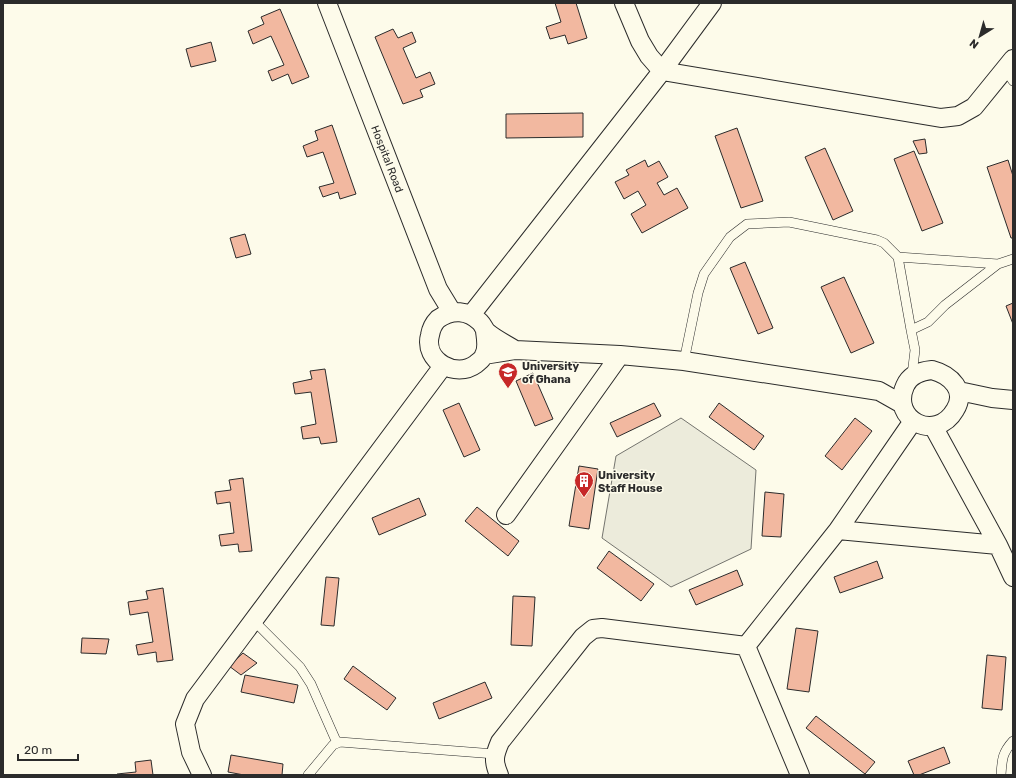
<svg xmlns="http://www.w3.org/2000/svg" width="1016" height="778" viewBox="0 0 1016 778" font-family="Rubik,sans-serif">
  <rect width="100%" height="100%" fill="#fdfbea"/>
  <path fill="#ecebdb" stroke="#74746e" d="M681,418L756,470L751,549L671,587L602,538L616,456Z"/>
  <path fill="#f2b8a0" stroke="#2b2b2b" d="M555,3H576L587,38L568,44L565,35L550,39L546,27L561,22Z
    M280,9L309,77L292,84L288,74L272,81L268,71L284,65L271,36L253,44L248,31L264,24L261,17Z
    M393,29L398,38L412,32L416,42L403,48L416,78L430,72L435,84L420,90L423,97L403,104L375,37Z
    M211,42L216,61L191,67L186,49Z
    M583,113V137L506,138V114Z
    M332,125L356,194L340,199L338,192L323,197L319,187L334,183L323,152L307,157L303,146L318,140L315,131Z
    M737,128L763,201L741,208L715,136Z
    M925,139L927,153L919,154L913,141Z
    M825,148L853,211L833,220L805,157Z
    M914,151L943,223L922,231L894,159Z
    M645,160L648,167L659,161L668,177L657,183L664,195L677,188L688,208L642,233L631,214L646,205L638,191L624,199L615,182L629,175L626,170Z
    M1008,160L1013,176V238H1011L987,167Z
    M245,234L251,254L236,258L230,238Z
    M745,262L773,328L758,334L730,268Z
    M844,277L874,343L851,353L821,287Z
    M1013,303V324L1006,306Z
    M325,369L337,442L321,444L319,437L303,439L301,427L316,424L311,392L295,394L293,383L312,379L310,371Z
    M533,373L553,419L535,426L516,381Z
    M459,403L480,450L464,457L443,410Z
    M654,403L661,416L617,437L610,423Z
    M719,403L764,436L754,450L709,417Z
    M855,418L872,431L842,470L825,456Z
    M579,466L598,469L589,529L569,526Z
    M243,478L252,551L239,552L238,544L221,546L219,535L234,533L230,502L217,504L215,492L231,490L229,480Z
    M765,492L784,494L781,537L762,536Z
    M419,498L426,515L379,535L372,518Z
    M477,507L519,541L508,556L465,521Z
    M609,551L654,584L641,601L597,568Z
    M877,561L883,578L840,593L834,577Z
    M737,570L743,585L696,605L689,590Z
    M326,577L339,578L334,626L321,625Z
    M163,588L173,660L157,662L156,652L138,655L136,645L153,642L148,612L130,615L128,602L148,599L146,591Z
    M513,596L535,597L532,646L511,645Z
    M796,628L818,631L809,692L787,689Z
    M82,638L109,639L106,654L81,653Z
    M243,653L257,663L241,675L229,666Z
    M987,655L1006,657L1002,710L982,708Z
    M353,666L396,698L387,710L344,679Z
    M245,675L298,685L294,703L241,692Z
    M485,682L492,698L439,719L433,703Z
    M816,716L875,762L865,774L806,728Z
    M944,747L950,763L919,775H914L908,761Z
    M231,755L283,764L282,775H244L228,772Z
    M151,760L153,775H117V774L136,772L135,762Z"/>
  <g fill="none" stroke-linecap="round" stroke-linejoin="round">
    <g stroke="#2b2b2b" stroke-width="10">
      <path id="service" d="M1005,69L1013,81
        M898,257L998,264
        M684,361L698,293L704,274L730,237L747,224L789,222L877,240L884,243L898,257L911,330
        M912,375L915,350L911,330L928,322L945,305L998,264L1013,259
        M254,621L300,667L311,684L337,743
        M308,775L333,745L340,742L495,754
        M1001,775C1002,760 1002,753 1013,741"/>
    </g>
    <g stroke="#2b2b2b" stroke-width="20">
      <path id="minor" d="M327,3L438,289L452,312
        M624,3L640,41L649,56L662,71L941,118L958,116L974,107L1013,59
        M471,315L662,71L712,3
        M485,331C486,339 488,348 484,355C483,359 478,362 476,364C456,379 423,361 430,335C431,329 434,323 438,319C452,309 468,310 480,322C483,325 484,329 487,332C495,339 506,344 515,350
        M484,355L515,350L620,355L684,361L879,391L902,404
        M932,370C951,375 967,391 955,410C936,443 890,420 905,386C910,374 921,371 932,370Z
        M959,391L992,398L1013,400
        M933,426L998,545L1013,577
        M506,515L620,355
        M838,530L998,545
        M202,775L191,752L185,724L195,699L443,366
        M499,775C493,761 494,756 500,742L583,637L593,629L602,628L746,646
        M800,775L746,646L838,530L913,421"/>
    </g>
    <use href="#service" stroke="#fdfbea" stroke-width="9"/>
    <use href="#minor" stroke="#fdfbea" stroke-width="18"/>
  </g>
  <defs>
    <g id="university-pin" transform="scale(1)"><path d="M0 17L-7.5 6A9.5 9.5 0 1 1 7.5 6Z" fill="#c62828" stroke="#fdfbea"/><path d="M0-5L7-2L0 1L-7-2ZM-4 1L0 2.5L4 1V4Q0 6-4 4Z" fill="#fff"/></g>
    <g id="building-pin" transform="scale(1)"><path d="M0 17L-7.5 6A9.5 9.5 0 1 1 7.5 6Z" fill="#c62828" stroke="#fdfbea"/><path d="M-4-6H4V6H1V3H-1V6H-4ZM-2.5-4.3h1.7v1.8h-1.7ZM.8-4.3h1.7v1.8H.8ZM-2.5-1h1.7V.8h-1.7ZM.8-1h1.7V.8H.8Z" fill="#fff"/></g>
  </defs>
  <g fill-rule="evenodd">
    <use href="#university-pin" x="508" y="372"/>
    <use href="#building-pin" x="584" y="481"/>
  </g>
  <g text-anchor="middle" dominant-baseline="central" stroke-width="3" stroke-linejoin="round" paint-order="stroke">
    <g font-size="11" fill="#2b2b2b" stroke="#fdfbea">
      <text transform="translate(387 159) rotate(69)">Hospital Road</text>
    </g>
    <g font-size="11" font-weight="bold" fill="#2b2b2b" stroke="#fdfbea" text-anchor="start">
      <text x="522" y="366">University<tspan x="522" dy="13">of Ghana</tspan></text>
      <text x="598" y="475">University<tspan x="598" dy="13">Staff House</tspan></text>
    </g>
  </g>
  <rect width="1016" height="778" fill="none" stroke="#2b2b2b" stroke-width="8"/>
  <g transform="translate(980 36) rotate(217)" stroke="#fdfbea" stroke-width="3" paint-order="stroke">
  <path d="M0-3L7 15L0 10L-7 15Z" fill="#2b2b2b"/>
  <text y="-6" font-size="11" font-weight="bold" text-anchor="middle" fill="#2b2b2b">N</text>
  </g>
  <path d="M18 754v6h60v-6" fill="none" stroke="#2b2b2b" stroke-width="2"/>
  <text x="24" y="754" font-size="12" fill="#2b2b2b" stroke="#fdfbea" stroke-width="3" paint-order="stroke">20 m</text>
</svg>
